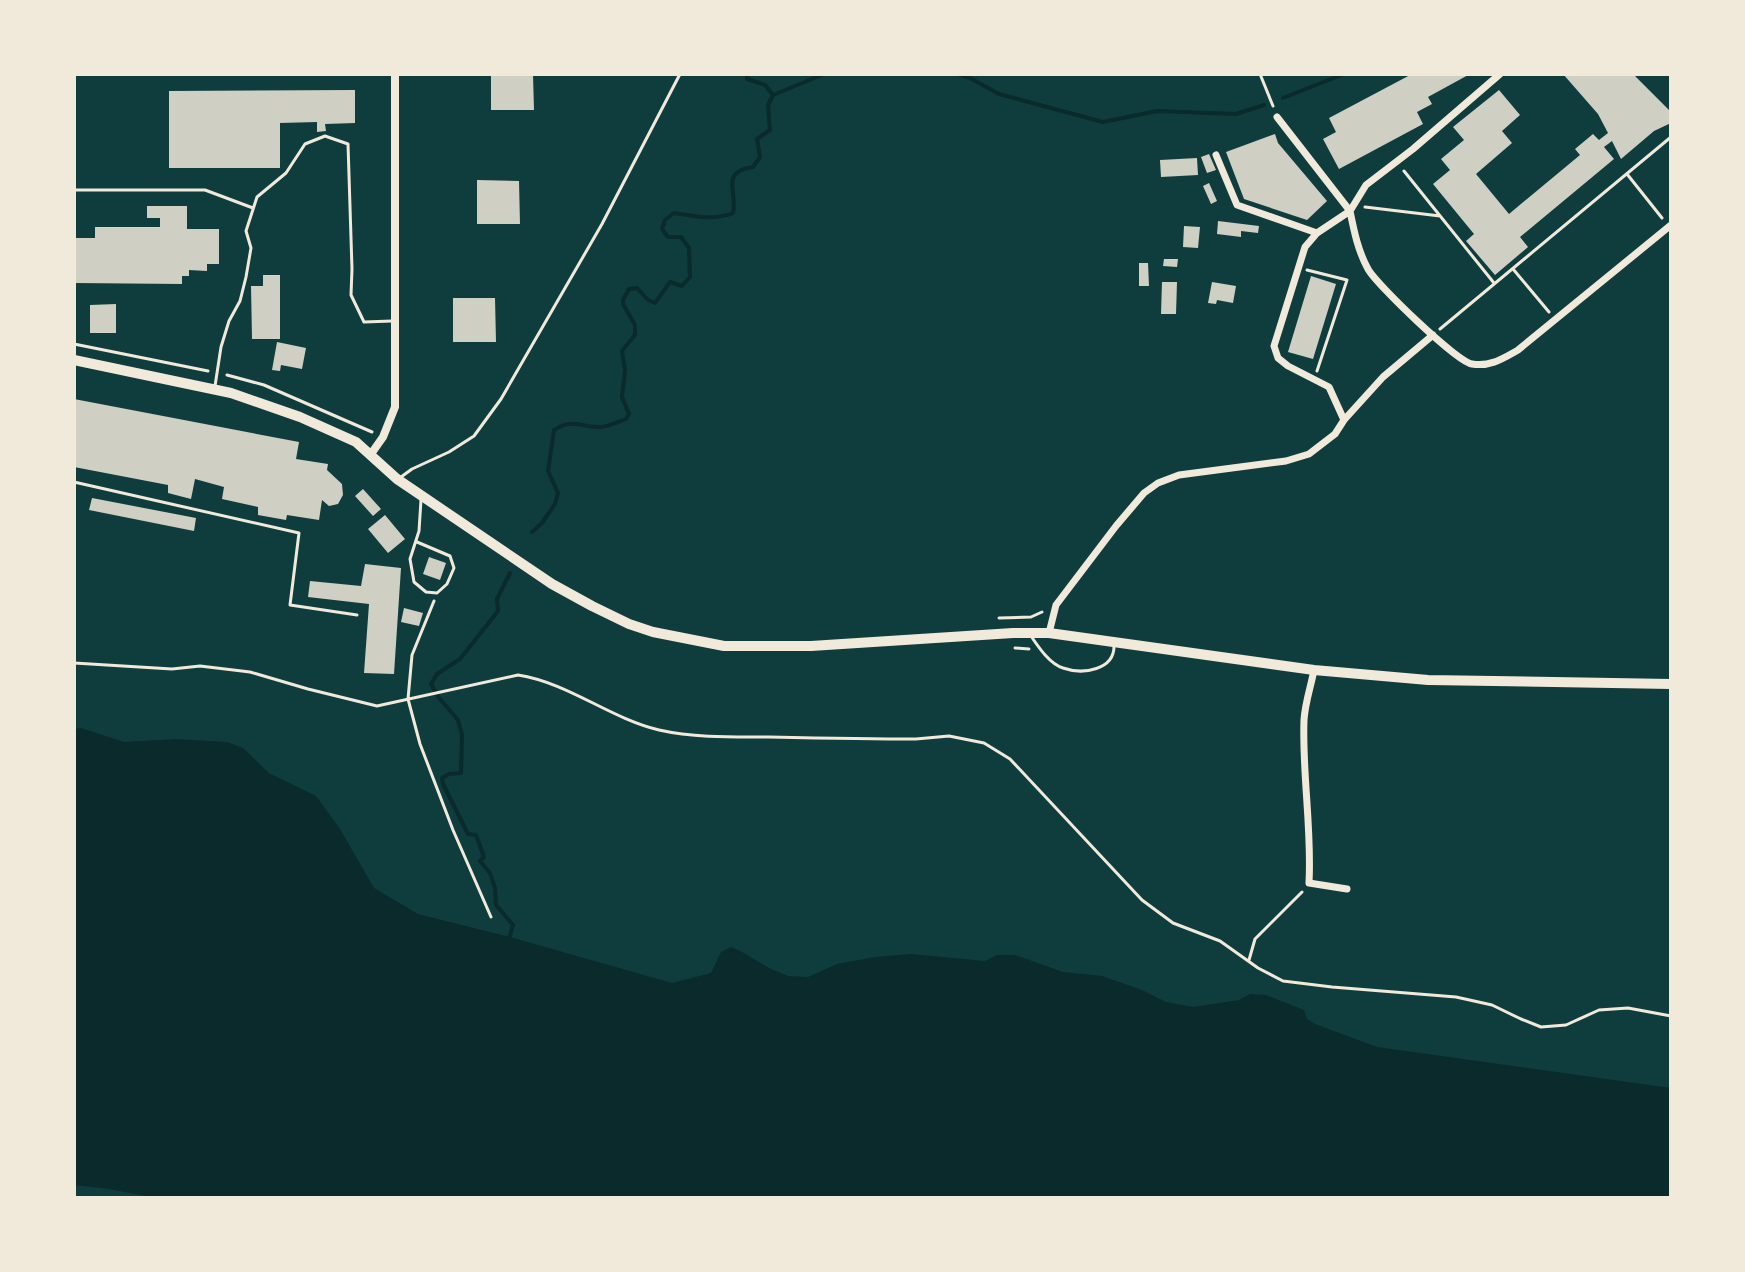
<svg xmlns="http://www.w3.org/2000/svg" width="1745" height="1272" viewBox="0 0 1745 1272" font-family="Overpass,sans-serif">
  <rect width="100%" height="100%" fill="#0f3d3e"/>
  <path fill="#0a2a2b" d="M81,728L124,742L175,739L227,742L243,748L269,773L316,796L340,829L374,888L418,914L510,937L672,983L711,973L721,952L731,947L742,952L771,969L788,976L808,977L837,964L875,957L911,954L985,961L997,955H1015L1063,972L1102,976L1142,990L1166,1002L1193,1007L1239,1000L1250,994L1266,995L1304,1010L1307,1019L1315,1024L1377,1047L1671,1088V1198H156L109,1189L74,1185V729Z"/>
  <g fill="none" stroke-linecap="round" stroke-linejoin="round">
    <path stroke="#0a2a2b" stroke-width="4" d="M958,74L970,78L999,94L1103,122L1157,111L1236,114L1264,105
      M773,95L824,74
      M1283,98L1344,74
      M532,532L542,523L555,504L558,493L548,471L554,430C575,417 579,428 600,427C608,427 618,422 626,419L629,414L622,397L625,370L622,351L635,335V325L623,304V300L629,289L637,288L648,300L655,303L670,282L682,286L690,277L689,248L681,237H668L662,229L665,220L674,213C694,216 714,221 733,213C738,191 719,172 753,167L760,157L757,139L770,130L768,105L773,95L765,85L747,79V74
      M509,939L513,925L496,905L495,888L490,873L480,861L484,857L476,835L468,834L443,784L442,778L449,774L461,773L462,735L458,720L439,698L431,684L437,674L460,659L498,611L497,599L510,573"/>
  </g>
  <path fill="#cfcfc3" d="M491,74H533L534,110H491Z
    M1412,74H1470L1428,97L1432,104L1417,112L1423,124L1339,169L1323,139L1336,132L1329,118Z
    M1563,74H1633L1671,112V123L1654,131L1621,159L1612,141L1604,147L1614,159L1520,237L1528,247L1495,275L1466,241L1474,234L1433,184L1450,170L1441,159L1464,140L1453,127L1499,90L1520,115L1502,131L1512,143L1476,174L1509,214L1580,155L1575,149L1593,134L1599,140L1608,133L1598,114Z
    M355,90V123L325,124L326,131L317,132V122L280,123V168H169V91Z
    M1275,134L1278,143L1327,201L1307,220L1244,199L1226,152Z
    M1209,154L1216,170L1207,173L1201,157Z
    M1197,158L1198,175L1161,177L1160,160Z
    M477,180L519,181L520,224H477Z
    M1209,183L1217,201L1211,204L1203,186Z
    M147,206H187V229H219V264H207V271L189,270V276H182V284L74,283V238H95V227H160V218H147Z
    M1218,221L1259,226L1258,233L1241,231V237L1217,234Z
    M1184,226L1200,227L1198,248L1183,247Z
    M1164,259H1178L1177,267L1163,266Z
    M1139,263H1148L1149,286H1139Z
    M263,275H280V339H252L251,286H263Z
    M1311,276L1336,284L1313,359L1288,352Z
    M1162,282H1177L1176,314H1161Z
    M1212,282L1236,286L1233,303L1217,300L1216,304L1208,303Z
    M453,298H495L496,342H453Z
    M116,304V333H90V305Z
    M277,342L306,348L302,369L281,365L280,371L272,370Z
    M74,399L299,442L296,459L328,464L327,470L342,484L343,495L338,504L329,506L322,500L319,520L287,515L286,520L258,515V507L222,499L224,487L195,479L191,499L168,493V485L74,467Z
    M363,489L381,509L373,516L355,496Z
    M92,498L196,518L194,531L89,510Z
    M385,515L405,539L388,553L368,529Z
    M429,557L446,563L440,580L423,574Z
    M365,564L401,568L394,674L364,673L369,604L308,597L310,581L361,586Z
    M404,608L423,613L419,626L401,622Z"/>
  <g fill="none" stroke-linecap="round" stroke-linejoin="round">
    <path stroke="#f1e9da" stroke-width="3" d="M1260,74L1273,106
      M1404,171L1494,283
      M1627,174L1662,218
      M1365,207L1440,216
      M1513,269L1549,312
      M1307,270L1347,280L1317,371
      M1440,329L1671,137
      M74,344L208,371
      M227,375L264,385L372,432
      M434,601L412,655L408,699L420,744L453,830L491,917
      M999,618L1031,617L1042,612
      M1015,648L1029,649
      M74,663L172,669L200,666L250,672L308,689L377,706L518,675C569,683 609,718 659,730C695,738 732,737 769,737C818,738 867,739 916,739L949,736L984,743L1010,759L1142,900L1173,923L1220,941L1258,968L1283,981L1332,987L1456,997L1492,1005L1521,1019L1541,1027L1566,1025L1599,1010L1628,1008L1671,1016
      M1249,960L1255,939L1302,892"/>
    <path stroke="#f1e9da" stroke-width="3" d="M74,190H205L253,208
      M215,386L221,347L229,321L240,301L246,277L251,248L246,231L257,197L286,173L305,144L325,136L348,144L352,269L351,295L364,322L392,321
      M401,477L412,469L449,452L474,436L501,399L602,224L680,74
      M74,482L299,533L290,605L357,615
      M417,542L450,556L454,568L447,584L437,593L426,592L414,582L410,559L419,531L421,500
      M1031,636C1039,648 1050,664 1063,668C1083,675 1115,670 1114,645"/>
    <path stroke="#f1e9da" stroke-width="7" d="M1500,74L1413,149L1366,185L1350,211C1354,231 1358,251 1368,269C1376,284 1457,362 1472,364C1490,367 1502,359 1518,350L1671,225
      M1277,117L1350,211L1317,233L1305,247L1274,346L1278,358L1288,366L1329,387L1344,420
      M1216,155L1237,205L1317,233
      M1049,633L1056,605L1116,526L1144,493L1158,483L1179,475L1286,461L1309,454L1335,434L1344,420L1383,377L1433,335
      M1314,670C1311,686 1305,703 1304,720C1302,774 1312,828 1309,883L1347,889"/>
    <path stroke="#f1e9da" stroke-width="8" d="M371,454L383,437L395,407V74"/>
    <path stroke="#f1e9da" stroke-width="10" d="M74,360L231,393L300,417L356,442L397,479L552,584L592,606L629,624L653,632L724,646H811L1013,633H1049L1314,670L1428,680L1671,684"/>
  </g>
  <rect width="1745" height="1272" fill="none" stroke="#f1e9da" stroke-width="152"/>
</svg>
